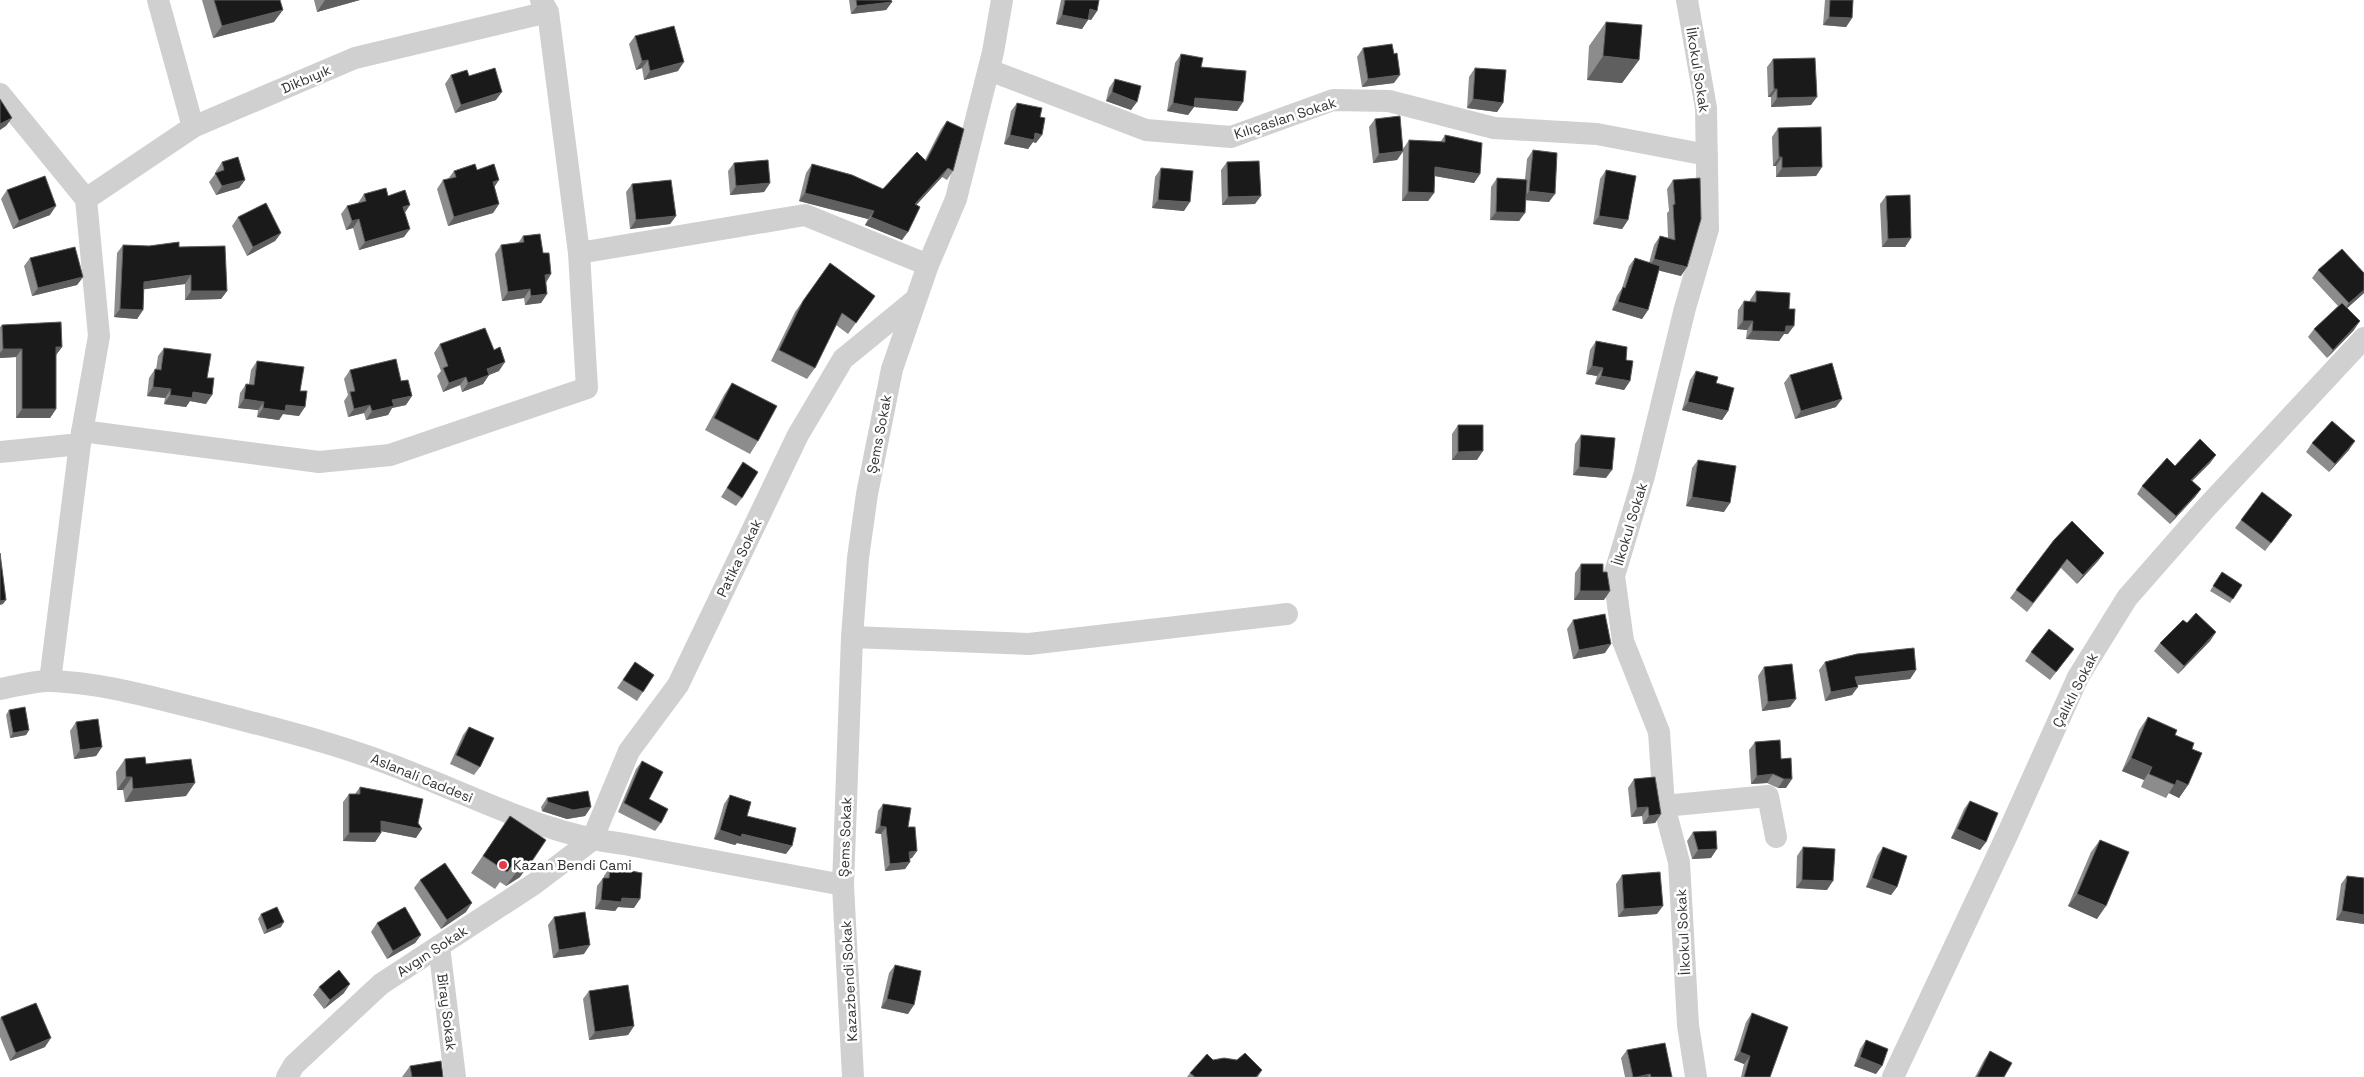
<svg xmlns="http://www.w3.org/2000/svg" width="2364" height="1077" viewBox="0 0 2364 1077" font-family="'Space Grotesk',sans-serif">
  <rect width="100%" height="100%" fill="#fff"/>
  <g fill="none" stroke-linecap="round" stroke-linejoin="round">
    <path stroke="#d0d0d0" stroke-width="22" d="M158,0L193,127
      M1687,0L1706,108L1708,229L1685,308L1644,476L1614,576L1623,641L1659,732L1664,806L1679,862L1688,1025L1696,1077
      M989,70L1146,130L1231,137L1333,100L1389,101L1494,128L1597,134L1707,155
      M0,94L86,199L99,336L80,444L50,681
      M86,199L193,127L355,58L548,12
      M579,253L805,215L928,265
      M82,431L319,462L390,455L587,388L579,253L548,12L541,0
      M0,452L80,444
      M852,637L1029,644L1287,614
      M0,689C17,686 35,680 52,681C104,683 154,698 204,710C277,729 348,746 417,775C488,803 548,835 624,844L843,885
      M1664,806L1768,796L1776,837
      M439,946L455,1077
      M287,1077L294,1065L381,984L534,884L592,840L629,751L678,685L798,435L843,359L915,300
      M853,1077L843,885L852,637L858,558L867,494L892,369L928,265L956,199L993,52L1002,0
      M1893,1077L2008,833L2078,677L2127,598L2205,509L2364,338"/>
  </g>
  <path fill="#8c8c8c" d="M202,0H280L274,22L213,38Z
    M314,0H360L317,12Z
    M849,0H891L892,2L886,10L851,14Z
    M1061,0H1099L1097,11L1091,20L1088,19L1082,29L1056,24Z
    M1825,0H1853L1852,18L1846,27L1823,25Z
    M1606,22L1639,60L1622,83L1587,80L1589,46Z
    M635,36L678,71L644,80L642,68L636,70L629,44Z
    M1363,48L1394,54V83L1362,87L1357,57Z
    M1181,54L1201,67L1243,102L1237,111L1194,107L1188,115L1167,111L1175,63Z
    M1773,59L1811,105L1771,107V97H1768L1767,67Z
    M1475,68L1503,103L1497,112L1467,108L1469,77Z
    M451,75L469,76L496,100L455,113L445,84Z
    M1115,79L1131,110L1106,101L1109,88Z
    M1017,103L1036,143L1033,142L1028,149L1004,144L1011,111Z
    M1375,119L1403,149L1409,140L1441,141L1445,135L1480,174L1474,183L1435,176L1434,193L1428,201H1402L1403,152L1397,160L1373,163L1369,127Z
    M947,121L953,171L947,180L942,177L916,205L902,240L865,225L868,219L799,201L806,173L812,164L883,189L925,160L941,129Z
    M1778,128L1822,167L1816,176L1776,177V166H1773L1772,137Z
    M1533,150L1549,202L1526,200L1519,221L1490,220L1491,187L1497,178L1525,179L1527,159Z
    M222,162L245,180L239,188L216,195L209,182L216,173V171Z
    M1227,162L1255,204L1222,205L1221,170Z
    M734,163L770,183L764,192L730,195L728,171Z
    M1161,168L1184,211L1152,208L1155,177Z
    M477,170L499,204L493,213L448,226L437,189L443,180L448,179L454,171Z
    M1606,170L1628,220L1622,229L1593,224L1600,179Z
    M1673,180L1681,276L1659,270L1648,310L1642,319L1612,310L1617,296L1622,288L1629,266L1635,258L1649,263L1654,245L1660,236L1668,238L1667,213L1669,211L1667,189Z
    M632,184L676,216L670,224L630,229L626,192Z
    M7,190L50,215L13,229L1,199Z
    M364,194L388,196L405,212L404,237L359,250L353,228L346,230L341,214L347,206L358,203Z
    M1886,196L1911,238L1905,247H1882L1880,204Z
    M238,217L281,233L275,241L247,256L232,226Z
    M523,236L543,253L551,274L546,283L547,294L541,303L525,305L524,298L502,301L495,254L501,245L518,243Z
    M123,245L179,247L227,291L221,299L185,300V284L144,289L143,310L137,319L114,317L117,253Z
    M30,258L83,277L77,285L32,296L24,266Z
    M830,263L875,296L848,334L836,325L815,368L807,379L771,361L795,312Z
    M2318,270L2364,293L2347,308L2354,330L2327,358L2308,337L2314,329L2338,306L2312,278Z
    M1756,291L1788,334H1784L1779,341L1746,339L1747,330L1737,329L1738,310L1744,301H1750V300Z
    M2,325L62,347L56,355V409L50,418H16V357L0,358V327Z
    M1596,341L1630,381L1624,390L1595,384L1597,376L1586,374L1590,350Z
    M440,344L499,371L489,375L483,384L462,392L460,385L443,392L437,376L441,371L434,353Z
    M164,348L207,378L206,404L190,401L186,407L164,404L165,398L147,396L149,378L155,369L156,370L158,356Z
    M257,361L300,391L299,416L283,414L279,420L257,417L258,410L238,408L240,393L246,384H249L251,370Z
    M350,370L406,405L392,408L388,415L366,420L364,413L348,417L344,401L348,395L344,379Z
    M1696,371L1716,383L1728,411L1722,420L1682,410L1690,380Z
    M1790,375L1836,407L1795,419L1784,383Z
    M732,383L758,441L750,454L705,430L724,395Z
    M1458,425L1477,460H1452V434Z
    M1581,435L1606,478L1573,475L1575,444Z
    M2312,443L2349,450L2329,472L2306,452Z
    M2216,455L2210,463L2192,481L2201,489L2195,497L2170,524L2137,494L2142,486L2175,466Z
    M1698,460L1724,512L1686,506L1692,468Z
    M743,462L742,498L736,506L721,497Z
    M2241,520L2286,524L2265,551L2235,528Z
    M2054,540L2104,553L2098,561L2077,584L2061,568L2027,612L2010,598Z
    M1581,564L1603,572L1604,600H1574L1575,573Z
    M2222,572L2242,585L2230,603L2210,591Z
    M1573,620L1605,653L1573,659L1567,629Z
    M2187,623L2216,632L2210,641L2178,674L2154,651L2160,643Z
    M2074,649L2050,680L2025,661L2031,652Z
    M635,662L654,675L637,701L617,688Z
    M1825,662L1916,670L1910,679L1857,685L1852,695L1825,701L1819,670Z
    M1764,667L1790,707L1762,711L1758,676Z
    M9,710L29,730L26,735L10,738L6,715Z
    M2148,717L2175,735L2192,749L2188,785L2179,798L2169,793L2166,798L2141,787L2144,780L2122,771L2139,730Z
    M76,722L102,747L96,756L74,759L70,731Z
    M469,727L480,767L474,775L450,764L463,735Z
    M1755,742L1781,759L1786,788H1778L1767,783L1751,784L1749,750Z
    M125,759L146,764L186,796L125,802L123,790H117L116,772Z
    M642,761L649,799L661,823L655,831L618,812L636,769Z
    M1634,779L1661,814L1655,823L1643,824L1642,816L1631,817L1628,788Z
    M360,787L418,823L416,838L381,831V833L375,842L343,841V802L349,794H355Z
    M730,795L747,816L786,854L737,843L735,845L714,839L724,804Z
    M547,798L591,807L585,816L567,819L542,811L541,807Z
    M1970,801L1986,842L1980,850L1951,838L1964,809Z
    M883,804L908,827L912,858L909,859L910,862L905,869L885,871L881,834L875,833L878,811Z
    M510,816L520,877L506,886L500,882L495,889L471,873Z
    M1693,832L1711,858L1692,859L1687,841Z
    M2100,840L2097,919L2068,906L2091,852Z
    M1803,847L1827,890L1796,888L1797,856Z
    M1883,847L1897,887L1891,895L1866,887L1877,856Z
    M610,867L634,908L618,907L615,911L595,909L597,886L603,878H604V876Z
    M1622,875L1657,914L1618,917L1616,884Z
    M2347,876L2364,878V924L2336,920L2341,884Z
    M420,880L466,912L441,929L414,888Z
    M261,914L281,927L264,934L258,919Z
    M554,917L584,954L553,958L548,925Z
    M377,923L421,935L415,943L387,959L371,932Z
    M895,965L908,1014L881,1008L889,973Z
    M319,987L344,993L324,1009L313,995Z
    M589,991L634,1026L628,1035L589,1040L583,999Z
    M1752,1013L1770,1077H1741L1744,1064L1734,1060L1746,1022Z
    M1,1017L45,1047L10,1061L0,1037V1019Z
    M1866,1040L1876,1074L1854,1066L1860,1049Z
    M1627,1050L1672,1077H1625L1621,1058Z
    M1990,1051L2004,1077H1975L1984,1060Z
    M1213,1060L1262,1070L1258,1077H1187L1190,1073Z
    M410,1066L443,1077H402Z"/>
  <path fill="#5f5f5f" d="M325,0H360L317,12Z
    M892,2L886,10L851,14L857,6Z
    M1090,9L1097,11L1091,20L1084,18Z
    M283,10L274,22L213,38L222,26Z
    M1062,15L1088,20L1082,29L1056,24Z
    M1829,17L1852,18L1846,27L1823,25Z
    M1603,56L1639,60L1622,83L1587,80Z
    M648,60L642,68L636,70L642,61Z
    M684,62L678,71L644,80L650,71Z
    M1400,75L1394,83L1362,87L1368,79Z
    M1774,89H1777L1771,97H1768Z
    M502,92L496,100L455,113L461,105Z
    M1112,92L1137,102L1131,110L1106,101Z
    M1817,97L1811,105L1771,107L1777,98Z
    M1195,98L1243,102L1237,111L1194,107L1188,115L1167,111L1173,103Z
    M1473,99L1503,103L1497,112L1467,108Z
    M12,118L6,126L0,130V124Z
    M1035,133L1042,135L1036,143L1033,142L1028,149L1004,144L1010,135Z
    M1403,151L1397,160L1373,163L1379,154Z
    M1779,157H1782L1776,166H1773Z
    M1435,167L1480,174L1474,183L1429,175Z
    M1822,167L1816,176L1776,177L1782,168Z
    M948,168L942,177L909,213L915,204Z
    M245,180L239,188L216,195L222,186Z
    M499,180L493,189V182Z
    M770,183L764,192L730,195L736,186Z
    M1529,191L1555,194L1549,202L1523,200Z
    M1408,192L1434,193L1428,201H1402Z
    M805,193L874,211L868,219L799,201Z
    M1261,196L1255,204L1222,205L1228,197Z
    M1158,200L1190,202L1184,211L1152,208Z
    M499,204L493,213L448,226L454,217Z
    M410,205L404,214L403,207Z
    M56,206L50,215L13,229L19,221Z
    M1496,212L1525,213L1519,221L1490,220Z
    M676,216L670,224L630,229L636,220Z
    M1599,216L1628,220L1622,229L1593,224Z
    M871,217L908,232L902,240L865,225Z
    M359,219L353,228L346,230L352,221Z
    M410,229L404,237L359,250L365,242Z
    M281,233L275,241L247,256L253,247Z
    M1911,238L1905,247H1882L1888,239Z
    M1654,259L1687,267L1681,276L1648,268Z
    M551,274L545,283V275Z
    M191,275L185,284L138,290L144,282Z
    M83,277L77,285L32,296L38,288Z
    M530,289L524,298L502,301L508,292Z
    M2364,290V293L2343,312L2349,303Z
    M191,291H227L221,299L185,300Z
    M547,294L541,303L525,305L531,296Z
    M1618,302L1648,310L1642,319L1612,310Z
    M120,309L143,310L137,319L114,317Z
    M1743,321H1753L1747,330L1737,329Z
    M2360,321L2354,330L2327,358L2333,350Z
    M1786,326H1794L1788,334H1784L1779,341L1746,339L1752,331Z
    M56,347H62L56,355Z
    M3,349H22L16,357L0,358V353Z
    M505,362L499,371L481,378L487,369Z
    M1592,366L1603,368L1597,376L1586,374Z
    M489,375L483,384L462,392L468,383Z
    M1601,376L1630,381L1624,390L1595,384Z
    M466,377L460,385L443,392L449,383Z
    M153,387L171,389L165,398L147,396Z
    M193,392L212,395L206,404L190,401L186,407L164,404L170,395Z
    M412,396L406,405L392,408L388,415L366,420L372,411L392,400Z
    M244,399L264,402L258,410L238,408Z
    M1842,399L1836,407L1795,419L1801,411Z
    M1688,402L1728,411L1722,420L1682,410Z
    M286,405L305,407L299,416L283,414L279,420L257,417L263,408Z
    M370,405L364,413L348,417L354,409Z
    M22,409H56L50,418H16Z
    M2355,441L2349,450L2329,472L2335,464Z
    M1483,451L1477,460H1452L1458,452Z
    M2216,455L2210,463L2185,488L2191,480Z
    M1579,467L1612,470L1606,478L1573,475Z
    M2201,489L2195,497L2170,524L2176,516Z
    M1692,497L1730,503L1724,512L1686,506Z
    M2104,553L2098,561L2077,584L2083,575Z
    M1580,591H1610L1604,600H1574Z
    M6,600L3,604L0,605V601Z
    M2216,632L2210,641L2178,674L2184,666Z
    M1611,644L1605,653L1573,659L1579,650Z
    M1916,670L1910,679L1849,686L1855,677Z
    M1858,687L1852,695L1825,701L1831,692Z
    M1796,699L1790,707L1762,711L1768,702Z
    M29,730L26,735L10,738L13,733Z
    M102,747L96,756L74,759L80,750Z
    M2131,758L2152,767L2144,780L2122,771Z
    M1773,774L1767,783L1751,784L1757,776Z
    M126,777H132L123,790H117Z
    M1784,779H1792L1786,788H1778Z
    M2177,780L2188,785L2179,798L2169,793Z
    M195,783L186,796L125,802L133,789Z
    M548,802L591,807L585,816L567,819L542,811Z
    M1648,807L1642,816L1631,817L1637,808Z
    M1661,814L1655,823L1643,824L1649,816Z
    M381,821L422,829L416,838L375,830Z
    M880,826L886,827L881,834L875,833Z
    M1957,829L1986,842L1980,850L1951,838Z
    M720,830L742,834L792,846L786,854L737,843L735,845L714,839Z
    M349,833H381L375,842L343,841Z
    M1717,849L1711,858L1692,859L1698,850Z
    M917,851L912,858L904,859L909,852Z
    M532,861L520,877L506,886L518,870Z
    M910,862L905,869L885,871L890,864Z
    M1872,878L1897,887L1891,895L1866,887Z
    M1802,880L1833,881L1827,890L1796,888Z
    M2077,894L2106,906L2097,919L2068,906Z
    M622,898L640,899L634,908L618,907L615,911L595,909L601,900Z
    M472,903L466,912L441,929L447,920Z
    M1663,906L1657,914L1618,917L1624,909Z
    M2342,911L2364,915V924L2336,920Z
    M284,922L281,927L264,934L267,930Z
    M421,935L415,943L387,959L393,951Z
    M590,945L584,954L553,958L559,950Z
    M350,984L344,993L324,1009L330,1000Z
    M887,999L914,1005L908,1014L881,1008Z
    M634,1026L628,1035L589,1040L595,1032Z
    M51,1038L45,1047L10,1061L16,1053Z
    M1740,1052L1750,1056L1744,1064L1734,1060Z
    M1860,1057L1882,1066L1876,1074L1854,1066Z
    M1650,1074L1648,1077H1637Z"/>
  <path fill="#1a1a1a" stroke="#5f5f5f" d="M214,0H280L283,10L222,26Z
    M856,0H891L892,2L857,6Z
    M1065,0H1099L1097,11L1090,9L1088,20L1062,15Z
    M1830,0H1853L1852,18L1829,17Z
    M1606,22L1642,25L1639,60L1603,56Z
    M674,26L684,62L650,71L648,60L642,61L635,36Z
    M1392,44L1394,54L1397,53L1400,75L1368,79L1363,48Z
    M1181,54L1203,58L1201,67L1246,71L1243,102L1195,98L1194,107L1173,103Z
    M1815,58L1817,97L1777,98V89H1774L1773,59Z
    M495,68L502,92L461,105L451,75L467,70L469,76Z
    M1475,68L1506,70L1503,103L1473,99Z
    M1115,79L1141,86L1137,102L1112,92Z
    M0,99L12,118L0,124Z
    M1017,103L1042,108L1040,117L1045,118L1042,135L1035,133L1034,140L1010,135Z
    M1400,116L1403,151L1379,154L1375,119Z
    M947,121L964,129L953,171L948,168L915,204L920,207L908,232L871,217L874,211L805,193L812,164L852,175L883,189L917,152L926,161Z
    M1821,127L1822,167L1782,168V157H1779L1778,128Z
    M1445,135L1482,143L1480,174L1435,167L1434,193L1408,192L1409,140L1445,142Z
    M1533,150L1557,153L1555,194L1529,191Z
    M238,157L245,180L222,186L215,173L224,170L222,162Z
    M768,160L770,183L736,186L734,163Z
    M1259,161L1261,196L1228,197L1227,162Z
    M475,164L477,170L494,164L499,180L493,182L499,204L454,217L443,180L456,177L454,171Z
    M1161,168L1193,171L1190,202L1158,200Z
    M1606,170L1636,176L1628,220L1599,216Z
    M45,176L56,206L19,221L7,190Z
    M1497,178L1527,180L1525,213L1496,212Z
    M1700,178L1701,219L1687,267L1654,259L1660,236L1675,240L1673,205L1675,204L1673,180Z
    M671,180L676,216L636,220L632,184Z
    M386,188L388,196L405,190L410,205L403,207L410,229L365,242L359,219L352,221L347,206L366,201L364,194Z
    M1910,195L1911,238L1888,239L1886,196Z
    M266,203L281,233L253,247L238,217Z
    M540,234L543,253H549L551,274L545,275L547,294L531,296L530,289L508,292L501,245L524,242L523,236Z
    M179,242V247L225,246L227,291H191V275L144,282L143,310L120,309L123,245L149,246Z
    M75,247L83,277L38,288L30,258Z
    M2342,249L2364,273V290L2349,303L2318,270Z
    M1635,258L1660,266L1648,310L1618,302L1623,287L1625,288Z
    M830,263L875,296L856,323L842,313L815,368L779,350L803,301Z
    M1756,291L1790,293L1789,309H1795L1794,326H1786L1785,332L1752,331L1753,321H1743L1744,301L1756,302Z
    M2342,303L2360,321L2333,350L2314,329Z
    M61,322L62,347H56V409H22V349H3L2,325Z
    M485,328L494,350L500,347L505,362L487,369L489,375L468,383L466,377L449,383L443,368L448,366L440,344Z
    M1596,341L1627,347L1626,360L1633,361L1630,381L1601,376L1603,368L1592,366Z
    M164,348L211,354L207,378H214L212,395L193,392L192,398L170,395L171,389L153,387L155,369L161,370Z
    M396,359L401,381L408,380L412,396L392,400L394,406L372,411L370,405L354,409L350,392L355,391L350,370Z
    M257,361L304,367L300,391H307L305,407L286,405L285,411L263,408L264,402L244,399L246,384L254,385Z
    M1832,363L1842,399L1801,411L1790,375Z
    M1696,371L1718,377L1716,383L1734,388L1728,411L1688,402Z
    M732,383L777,406L758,441L714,418Z
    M2332,421L2355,441L2335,464L2312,443Z
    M1458,425H1483V451L1458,452Z
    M1581,435L1615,438L1612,470L1579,467Z
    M2200,439L2216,455L2191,480L2201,489L2176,516L2142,486L2167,458L2175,466Z
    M1698,460L1736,466L1730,503L1692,497Z
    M743,462L758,472L742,498L727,488Z
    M2262,492L2292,515L2271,543L2241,520Z
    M2072,521L2104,553L2083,575L2067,559L2033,603L2016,590L2054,540Z
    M0,553L6,600L0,601Z
    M1581,564H1603V572H1607L1610,591H1580Z
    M2222,572L2242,585L2233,599L2213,586Z
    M2196,613L2216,632L2184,666L2160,643L2183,620L2187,623Z
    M1605,614L1611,644L1579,650L1573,620Z
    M2049,629L2074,649L2056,672L2031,652Z
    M1914,648L1916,670L1855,677L1858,687L1831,692L1825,662L1857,654Z
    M635,662L654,675L643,692L623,680Z
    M1792,664L1796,699L1768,702L1764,667Z
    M25,707L29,730L13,733L9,710Z
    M2148,717L2177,730L2175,735L2194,743L2192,749L2202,753L2188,785L2177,780L2175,785L2149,774L2152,767L2131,758Z
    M98,719L102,747L80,750L76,722Z
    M469,727L494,738L480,767L456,755Z
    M1780,740L1781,759L1791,758L1792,779H1784L1773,774L1757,776L1755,742Z
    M145,757L146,764L191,759L195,783L133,789L132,777H126L125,759Z
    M642,761L663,772L649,799L668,809L661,823L624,803Z
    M1655,777L1661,814L1649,816L1648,807L1637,808L1634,779Z
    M360,787L423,799L418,823L422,829L381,821V833H349V794H360Z
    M588,791L591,807L573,810L548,802L547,798Z
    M730,795L751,802L747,816L796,828L792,846L742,834L741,837L720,830Z
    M1970,801L1998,813L1986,842L1957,829Z
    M883,804L911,808L908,827H915L917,851L909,852L910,862L890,864L886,827L880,826Z
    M510,816L546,840L532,861L518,870L512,866L507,872L483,856Z
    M1716,831L1717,849L1698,850L1693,832Z
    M2100,840L2129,852L2106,906L2077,894Z
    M1803,847L1835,849L1833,881L1802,880Z
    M1883,847L1907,856L1897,887L1872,878Z
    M445,863L472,903L447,920L420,880Z
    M610,867L642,873L640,899L622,898L621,902L601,900L603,878H609Z
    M1660,872L1663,906L1624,909L1622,875Z
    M2347,876L2364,878V915L2342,911Z
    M277,907L284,922L267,930L261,914Z
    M405,907L421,935L393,951L377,923Z
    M585,912L590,945L559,950L554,917Z
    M895,965L921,971L914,1005L887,999Z
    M339,970L350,984L330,1000L319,987Z
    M628,985L634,1026L595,1032L589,991Z
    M36,1003L51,1038L16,1053L1,1017Z
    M1752,1013L1788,1027L1770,1077H1744L1750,1056L1740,1052Z
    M1866,1040L1888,1049L1882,1066L1860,1057Z
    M1665,1043L1672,1077H1651L1650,1074L1637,1077H1633L1627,1050Z
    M1990,1051L2012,1063L2004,1077H1977Z
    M1245,1053L1262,1070L1256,1077H1195L1190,1073L1207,1054L1213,1060L1224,1058L1237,1060Z
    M441,1061L443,1077H412L410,1066Z"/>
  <circle fill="#e63946" stroke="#fff" stroke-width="2" cx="503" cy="865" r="5"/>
  <g text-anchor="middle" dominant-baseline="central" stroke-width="5" stroke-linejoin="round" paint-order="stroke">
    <g font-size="14" fill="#333" stroke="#fff">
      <text transform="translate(1698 70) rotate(81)">İlkokul Sokak</text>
      <text transform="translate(306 79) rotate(-23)">Dikbıyık</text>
      <text transform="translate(1285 118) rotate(-18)">Kılıçaslan Sokak</text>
      <text transform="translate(879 434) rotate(-79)">Şems Sokak</text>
      <text transform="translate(1630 524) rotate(-73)">İlkokul Sokak</text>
      <text transform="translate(739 558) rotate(-64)">Patika Sokak</text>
      <text transform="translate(2075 690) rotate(-63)">Çalıklı Sokak</text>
      <text transform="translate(422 778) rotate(22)">Aslanali Caddesi</text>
      <text transform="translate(845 837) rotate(-88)">Şems Sokak</text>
      <text transform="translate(1683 932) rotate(-93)">İlkokul Sokak</text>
      <text transform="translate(432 951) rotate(-33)">Avgın Sokak</text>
      <text transform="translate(849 981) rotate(-93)">Kazazbendi Sokak</text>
      <text transform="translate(447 1012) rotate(83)">Biray Sokak</text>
    </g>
    <g font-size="14" fill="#333" stroke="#fff" text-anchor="start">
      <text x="513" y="865">Kazan Bendi Cami</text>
    </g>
  </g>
</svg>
